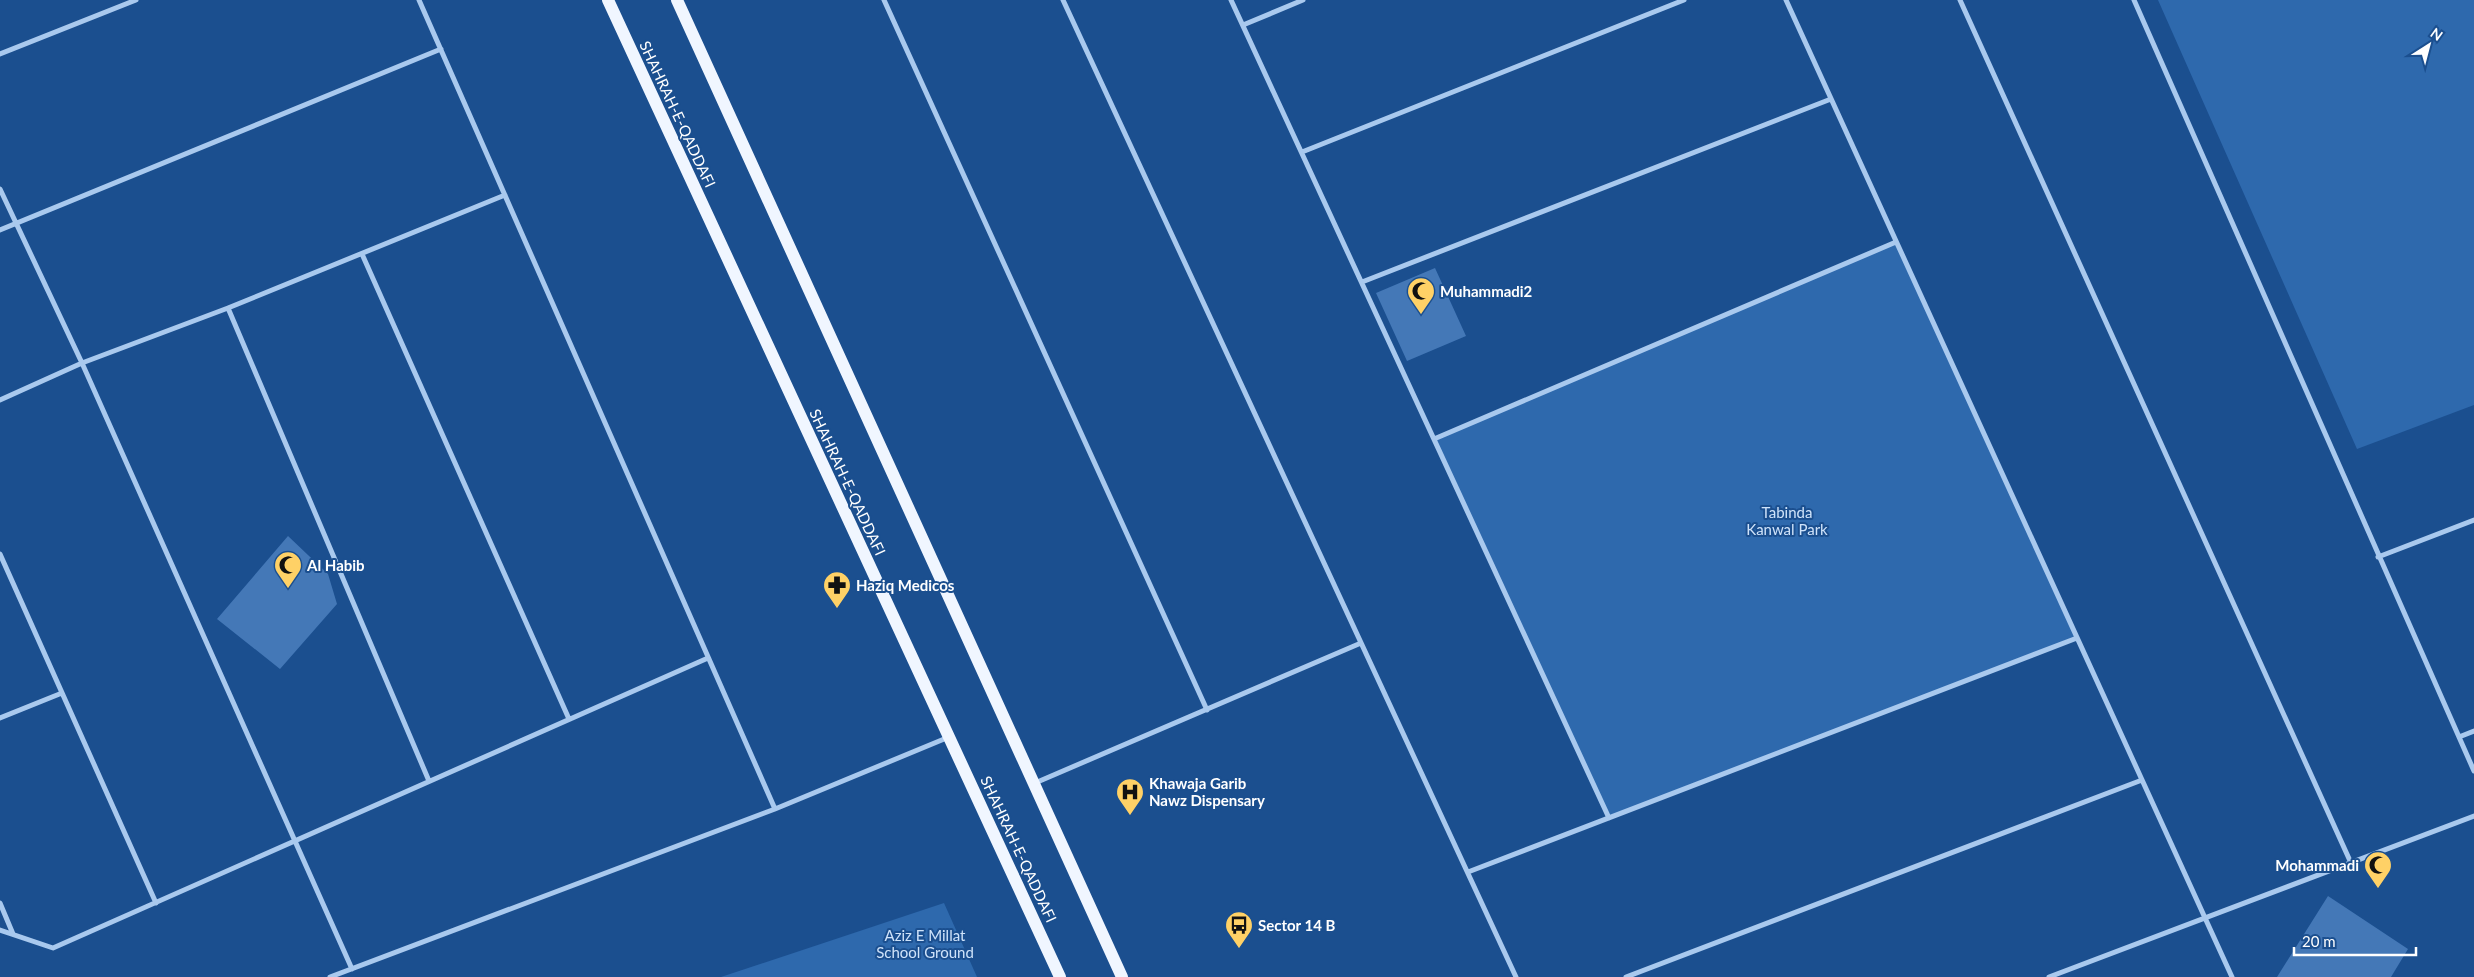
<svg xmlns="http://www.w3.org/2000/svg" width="2474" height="977" viewBox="0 0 2474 977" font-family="Lato,sans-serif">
  <rect width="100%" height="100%" fill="#1b4f8f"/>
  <path fill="#2e69ad" d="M2158,0H2474V405L2357,449Z
    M1896,242L2077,638L1609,818L1434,439Z
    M944,903L977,977H721Z"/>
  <path fill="#4478b7" d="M1435,268L1466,336L1407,361L1376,293Z
    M288,536L328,574L337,604L280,669L217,619Z
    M2328,896L2408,949L2391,977H2277Z"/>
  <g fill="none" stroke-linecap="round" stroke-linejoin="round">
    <path stroke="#a9c9ee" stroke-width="5" d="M419,0L775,809L949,737
      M884,0L1207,710
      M1063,0L1516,977
      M1231,0L1609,818
      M1786,0L2232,977
      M1960,0L2351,863
      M2134,0L2474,771
      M1243,25L1303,0
      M0,54L136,0
      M1302,152L1684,0
      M0,189L82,363L352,969
      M0,230L441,49
      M362,254L569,719
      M1362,282L1831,99
      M228,308L429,781
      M0,400L82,363L228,308L505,195
      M1434,439L1896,242
      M0,554L156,903
      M2378,557L2474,520
      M0,718L62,693
      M2459,737L2474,731
      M1035,783L1361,643
      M1468,872L2077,638
      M0,903L13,934
      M0,930L53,948L708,658
      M330,977L775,809
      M1626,977L2142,780
      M2049,977L2474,816"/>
    <path stroke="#f0f6ff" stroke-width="12" d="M608,0L1060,977
      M677,0L1122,977"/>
  </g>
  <defs>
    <g id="mosque-pin" transform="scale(1.4375)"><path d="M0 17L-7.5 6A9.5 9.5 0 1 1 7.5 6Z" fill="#ffd166" stroke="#1b4f8f"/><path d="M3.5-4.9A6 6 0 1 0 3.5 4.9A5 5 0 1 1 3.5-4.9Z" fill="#111"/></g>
    <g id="pharmacy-pin" transform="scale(1.4375)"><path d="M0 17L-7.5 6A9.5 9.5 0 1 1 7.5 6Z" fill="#ffd166" stroke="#1b4f8f"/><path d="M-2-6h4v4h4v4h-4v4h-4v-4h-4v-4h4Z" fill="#111"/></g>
    <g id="hospital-pin" transform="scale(1.4375)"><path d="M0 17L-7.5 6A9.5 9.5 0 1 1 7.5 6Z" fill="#ffd166" stroke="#1b4f8f"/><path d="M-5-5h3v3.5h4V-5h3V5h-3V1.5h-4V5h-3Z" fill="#111"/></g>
    <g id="bus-pin" transform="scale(1.4375)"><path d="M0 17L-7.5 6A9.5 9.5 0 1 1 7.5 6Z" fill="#ffd166" stroke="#1b4f8f"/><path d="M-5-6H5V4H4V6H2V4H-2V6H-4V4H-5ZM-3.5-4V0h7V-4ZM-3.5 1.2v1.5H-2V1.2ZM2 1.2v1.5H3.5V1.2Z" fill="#111"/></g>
  </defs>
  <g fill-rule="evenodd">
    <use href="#mosque-pin" x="1421" y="291"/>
    <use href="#mosque-pin" x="288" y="565"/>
    <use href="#pharmacy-pin" x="837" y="585"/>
    <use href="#hospital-pin" x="1130" y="792"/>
    <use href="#mosque-pin" x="2378" y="865"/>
    <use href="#bus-pin" x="1239" y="925"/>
  </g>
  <g text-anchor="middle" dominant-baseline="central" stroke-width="4" stroke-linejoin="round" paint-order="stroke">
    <g font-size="15" fill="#fff" stroke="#1b4f8f">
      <text transform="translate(678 114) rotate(65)">SHAHRAH-E-QADDAFI</text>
      <text transform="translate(848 482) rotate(65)">SHAHRAH-E-QADDAFI</text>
      <text transform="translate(1019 849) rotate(65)">SHAHRAH-E-QADDAFI</text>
    </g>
    <g font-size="15" font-weight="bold" fill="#fff" stroke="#1b4f8f" text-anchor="start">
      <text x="1440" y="291">Muhammadi2</text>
      <text x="307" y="565">Al Habib</text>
      <text x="856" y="585">Haziq Medicos</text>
      <text x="1149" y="783">Khawaja Garib<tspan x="1149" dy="17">Nawz Dispensary</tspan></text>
      <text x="2359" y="865" text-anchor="end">Mohammadi</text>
      <text x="1258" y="925">Sector 14 B</text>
    </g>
    <g font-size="15" fill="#cfe3fa" stroke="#1b4f8f">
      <text x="1787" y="512">Tabinda<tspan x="1787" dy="17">Kanwal Park</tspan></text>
      <text x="925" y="935">Aziz E Millat<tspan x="925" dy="17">School Ground</tspan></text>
    </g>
  </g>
  <g transform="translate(2429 45) rotate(36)" stroke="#1b4f8f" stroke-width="4" paint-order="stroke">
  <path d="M0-4L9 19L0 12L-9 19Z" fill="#ffffff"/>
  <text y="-8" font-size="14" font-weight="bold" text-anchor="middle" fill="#ffffff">N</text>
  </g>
  <path d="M2294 947v8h122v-8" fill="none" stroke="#ffffff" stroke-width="2.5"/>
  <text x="2302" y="947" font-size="15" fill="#ffffff" stroke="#1b4f8f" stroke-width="4" paint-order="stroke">20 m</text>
</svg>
